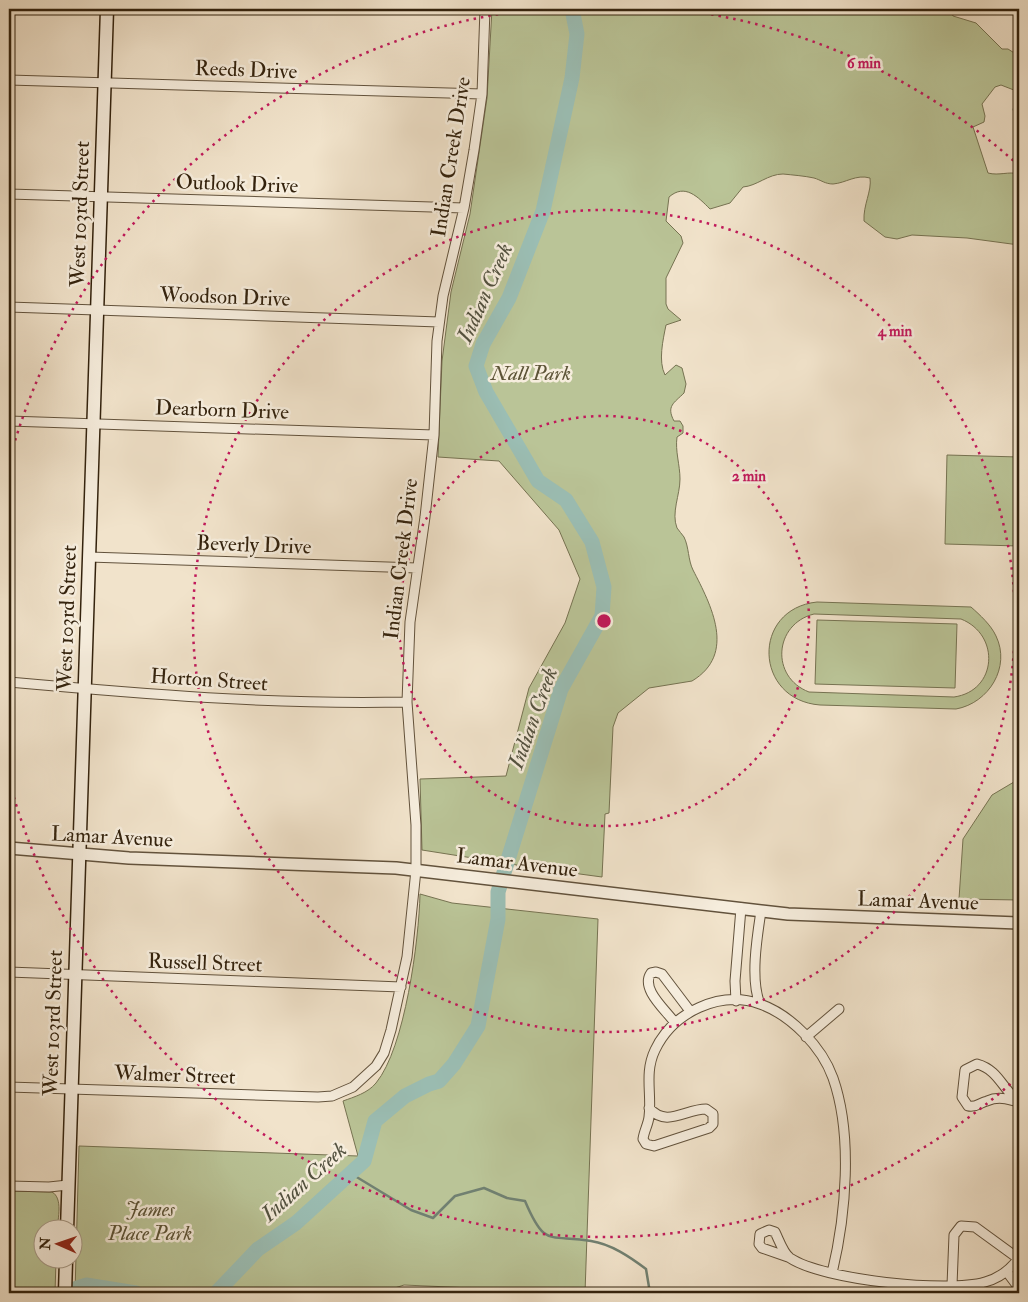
<svg xmlns="http://www.w3.org/2000/svg" width="1028" height="1302" viewBox="0 0 1028 1302" font-family="'IM FELL Double Pica',serif">
  <rect width="100%" height="100%" fill="#f1e3cb"/>
  <filter id="stains"><feTurbulence type="fractalNoise" baseFrequency=".004" numOctaves="4"/><feColorMatrix values="0 0 0 0 .2 0 0 0 0 .09 0 0 0 0 .02 0 0 0 .5 -.17"/></filter>
  <radialGradient id="worn" r=".72"><stop offset=".6" stop-color="#630" stop-opacity="0"/><stop offset="1" stop-color="#630" stop-opacity=".3"/></radialGradient>
  <path fill="#bac497" stroke="#767352" fill-rule="evenodd" d="M492,9H950L953,16L976,23L1002,49H1008L1019,56V92L1001,85L995,87L982,104L985,116L984,122L973,127L988,173C999,176 1009,171 1019,174V245L967,238L912,235L897,239L885,237L864,221C863,205 872,191 870,178C856,174 846,183 833,184C825,184 821,180 814,178C805,176 793,175 783,174C768,174 757,186 743,187L730,203L710,209C698,197 685,183 669,197L666,221L681,236L683,243L666,278V304L668,309L681,320L666,325C663,340 658,361 665,375L676,365L682,368L686,384L684,393C674,403 666,406 674,421H680L683,426V433L677,437C675,451 680,465 680,479C680,495 671,513 677,528C679,531 682,534 684,537C689,547 688,560 693,570C711,605 737,654 692,681L649,688L618,713L613,727L609,813L605,814L602,877L528,867L527,871L517,869V865L422,850L420,779L506,776L529,688L565,623L580,579L559,530L499,461L438,457L442,361L451,292L470,214L487,98Z
    M947,455L1019,457V546L945,544Z
    M817,602L971,607C980,615 991,625 996,636C1011,667 989,703 956,709L820,705C754,700 751,609 817,602ZM814,614L961,619C1001,635 997,691 954,697L809,692C770,677 774,624 814,614Z
    M817,620L957,624L955,688L815,684Z
    M1019,779V900L959,899L963,839L992,795Z
    M420,894L452,903L598,919L585,1293L404,1285L379,1293H75L79,1146L358,1156L343,1101C354,1097 368,1093 376,1083C405,1048 419,940 420,894Z
    M9,1191L52,1192C63,1198 58,1219 57,1229L42,1230V1260H56L55,1293H9Z"/>
  <path fill="#9bbeb4" stroke="#718071" d="M1017,103L1019,104V134L1013,109Z"/>
  <g fill="none" stroke-linecap="round" stroke-linejoin="round">
    <path stroke="#718071" stroke-width="2.5" d="M350,1173L411,1210L433,1218L455,1196L484,1188L507,1198L525,1201C545,1248 548,1234 591,1241C611,1244 630,1257 646,1269L650,1293"/>
    <path stroke="#9bbeb4" stroke-width="15" d="M62,1293L86,1285L136,1293
      M216,1293L258,1249L296,1223L364,1161L375,1121L405,1096L429,1084L439,1081L454,1064L478,1026L498,919V892L561,689L602,616L604,587L592,542L566,500L538,481L486,392L476,366L483,344L509,298L543,211L572,78L577,34L572,9"/>
    <g stroke="#62523c" stroke-width="11">
      <path id="minor" d="M9,80L482,94
        M9,194L464,208
        M9,307L439,322
        M9,421L434,435
        M89,557L417,568
        M9,682C143,694 272,705 407,702
        M9,972L401,987
        M736,1001L735,981L741,908
        M760,1004C750,980 757,937 761,911
        M675,1023C666,1010 640,989 651,973L656,972L662,974L690,1011
        M806,1037L839,1009
        M9,1087L318,1097L332,1096L353,1087L376,1066L384,1053L391,1030L407,957L416,870V825L407,702L410,622L425,517L434,435L437,341L443,296L464,208L474,150L482,94L485,9
        M1019,1102C1002,1089 999,1070 977,1064L965,1070L962,1097L968,1106C976,1108 979,1103 987,1101C998,1096 1008,1099 1019,1102
        M649,1108C667,1128 685,1109 706,1109L713,1114V1124L709,1128L654,1146L646,1144L643,1139C644,1131 648,1125 649,1117C652,1094 644,1073 655,1050C673,1012 720,990 760,1004C791,1015 822,1047 833,1078C853,1135 846,1215 832,1273
        M9,1186L49,1187L68,1185
        M788,1257L762,1248L759,1244L760,1234L769,1230L775,1232C779,1240 783,1253 790,1258C823,1280 948,1293 985,1282C1000,1278 1010,1270 1019,1258
        M1007,1272L1019,1288
        M952,1285L954,1235L961,1226L975,1227L1019,1259"/>
    </g>
    <g stroke="#62523c" stroke-width="14">
      <path id="tertiary" d="M9,848L129,858L396,868L788,914L1019,923"/>
    </g>
    <g stroke="#33220d" stroke-width="15">
      <path id="secondary" d="M67,1230L107,9
        M65,1293L66,1260"/>
    </g>
    <use href="#minor" stroke="#f6eddd" stroke-width="9"/>
    <use href="#tertiary" stroke="#f6eddd" stroke-width="11"/>
    <use href="#secondary" stroke="#f6eddd" stroke-width="12"/>
  </g>
  <g fill="none" stroke="#c2185b" stroke-width="2.5" stroke-dasharray="2.5 5">
    <circle cx="604" cy="621" r="205"/>
    <circle cx="604" cy="621" r="411"/>
    <path d="M1016 1079A616 616 0 0 1 9 780M9 462A616 616 0 0 1 534 9M674 9A616 616 0 0 1 1016 163"/>
  </g>
  <g text-anchor="middle" dominant-baseline="central" stroke-width="5" stroke-linejoin="round" paint-order="stroke">
    <g font-size="21" fill="#33220d" stroke="#f6eddd">
      <text transform="translate(246 70) rotate(2)">Reeds Drive</text>
      <text transform="translate(451 157) rotate(-81)">Indian Creek Drive</text>
      <text transform="translate(237 184) rotate(2)">Outlook Drive</text>
      <text transform="translate(80 214) rotate(-88)">West 103rd Street</text>
      <text transform="translate(225 297) rotate(2)">Woodson Drive</text>
      <text transform="translate(222 410) rotate(2)">Dearborn Drive</text>
      <text transform="translate(254 545) rotate(2)">Beverly Drive</text>
      <text transform="translate(401 559) rotate(-83)">Indian Creek Drive</text>
      <text transform="translate(67 618) rotate(-88)">West 103rd Street</text>
      <text transform="translate(209 680) rotate(4)">Horton Street</text>
      <text transform="translate(112 837) rotate(3)">Lamar Avenue</text>
      <text transform="translate(517 863) rotate(7)">Lamar Avenue</text>
      <text transform="translate(918 901) rotate(2)">Lamar Avenue</text>
      <text transform="translate(205 963) rotate(2)">Russell Street</text>
      <text transform="translate(53 1023) rotate(-88)">West 103rd Street</text>
      <text transform="translate(175 1075) rotate(2)">Walmer Street</text>
    </g>
    <g font-size="21" font-style="italic" fill="#5c5336" stroke="#f6eddd">
      <text x="531" y="373">Nall Park</text>
      <text x="150" y="1209">James<tspan x="150" dy="24">Place Park</tspan></text>
    </g>
    <g font-size="22" font-style="italic" fill="#52513f" stroke="#f6eddd">
      <text transform="translate(485 293) rotate(-66)">Indian Creek</text>
      <text transform="translate(533 718) rotate(-70)">Indian Creek</text>
      <text transform="translate(304 1182) rotate(-42)">Indian Creek</text>
    </g>
  </g>
  <circle cx="604" cy="621" r="8" fill="#c2185b" stroke="#f6eddd" stroke-width="2.5"/>
  <g font-size="15" text-anchor="middle" font-weight="bold" fill="#c2185b" stroke="#f6eddd" stroke-width="5" stroke-linejoin="round" paint-order="stroke">
    <text x="864" y="68">6 min</text>
    <text x="895" y="336">4 min</text>
    <text x="749" y="481">2 min</text>
  </g>
  <rect width="1028" height="1302" fill="none" stroke="#f1e3cb" stroke-width="30"/>
  <rect x="10" y="10" width="1008" height="1282" fill="none" stroke="#33220d" stroke-width="2.5"/>
  <rect x="15" y="15" width="998" height="1272" fill="none" stroke="#33220d"/>
  <g transform="translate(58 1244) rotate(272)"><circle r="24" fill="#f6eddd" stroke="#a89c8a"/>
  <path d="M0-4L9 19L0 12L-9 19Z" fill="#8f2418"/>
  <text y="-8" font-size="14" font-weight="bold" text-anchor="middle" fill="#33220d">N</text>
  </g>
  <rect width="100%" height="100%" filter="url(#stains)"/>
  <rect width="100%" height="100%" fill="url(#worn)"/>
</svg>
